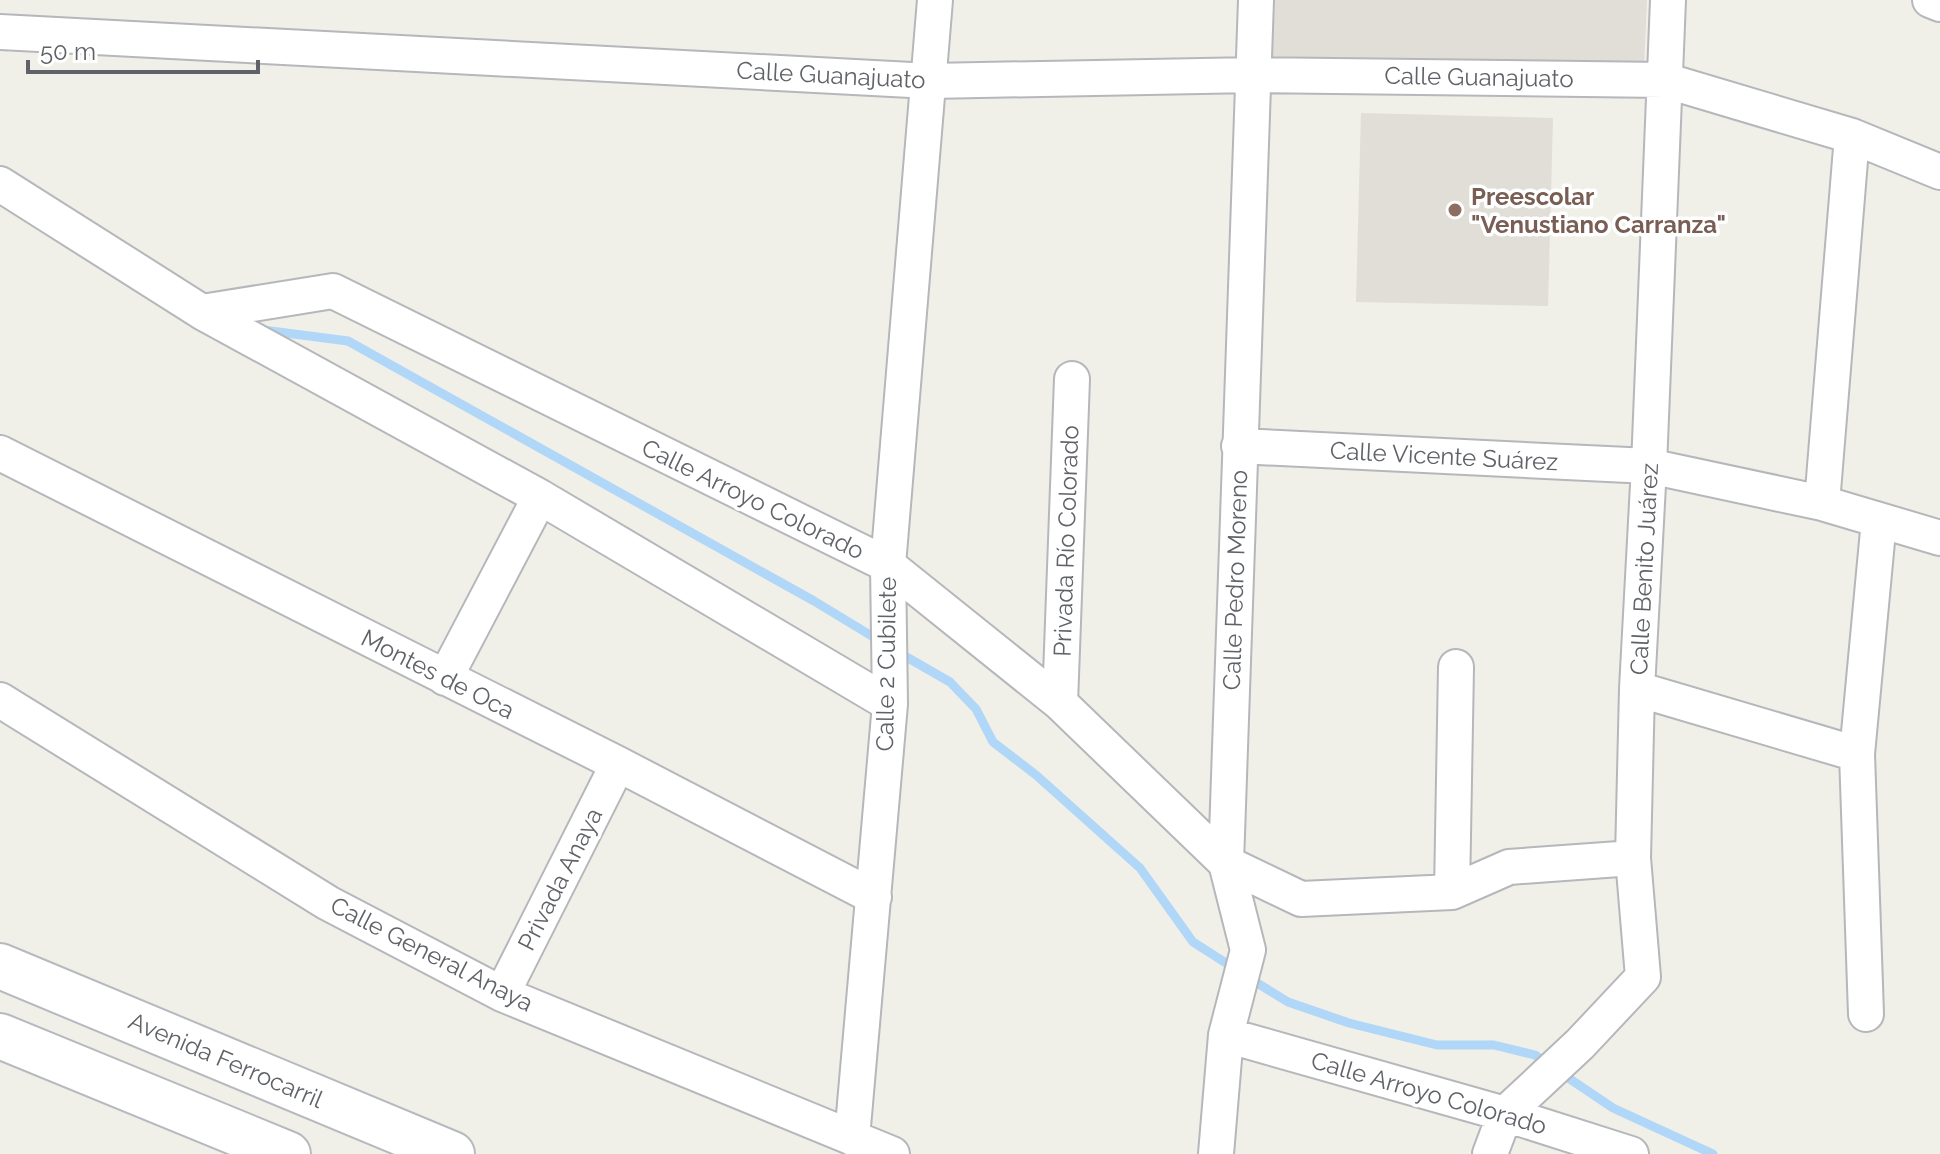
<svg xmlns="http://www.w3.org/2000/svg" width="1940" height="1154" viewBox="0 0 1940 1154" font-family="Raleway,sans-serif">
  <rect width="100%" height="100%" fill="#f0efe8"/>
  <path fill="#e0ded6" d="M1275,0H1647L1644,67L1272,61Z
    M1361,113L1553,118L1548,306L1356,302Z"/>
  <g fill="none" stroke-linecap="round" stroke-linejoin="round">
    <path stroke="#b0d6f8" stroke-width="9" d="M263,330L348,341L814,601L880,641
      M896,651L950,682L976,709L993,742L1036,775L1140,868L1193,942L1237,970
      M1249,978L1288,1002L1349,1023L1437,1045H1494L1535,1055L1549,1065
      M1561,1073L1613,1108L1713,1154"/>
    <g stroke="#b5b7bb" stroke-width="38">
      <path id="street" d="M1930,0L1940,4
        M0,32L930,81L1254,75L1664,80L1852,136L1940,172
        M0,184L202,312L540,497L890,704
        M202,312L333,291L888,565L1060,703L1226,863L1301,899L1452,892L1509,867L1633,858
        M1239,446L1649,466L1822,503L1940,538
        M0,453L618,764L874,897
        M1822,503L1852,136
        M445,678L540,497
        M1637,689L1857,754
        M0,700L328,903L502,994L892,1154
        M1060,703L1072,379
        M1452,892L1456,667
        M502,994L618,764
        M1866,1014L1857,754L1879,520
        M1226,1035L1505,1114L1631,1154
        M852,1138L890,704L888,565L935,0
        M1216,1154L1226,1035L1248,950L1226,863L1256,0
        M1490,1154L1505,1114L1580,1044L1643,977L1633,858L1637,689L1649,466L1668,0"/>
    </g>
    <g stroke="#b6b9be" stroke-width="48">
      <path id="secondary" d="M0,966L452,1154
        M0,1036L288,1154"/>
    </g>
    <use href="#street" stroke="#fff" stroke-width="34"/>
    <use href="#secondary" stroke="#fff" stroke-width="44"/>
  </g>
  <circle fill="#8d6e63" stroke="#fff" stroke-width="3" cx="1455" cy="210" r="8"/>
  <g text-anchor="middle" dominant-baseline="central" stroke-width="7" stroke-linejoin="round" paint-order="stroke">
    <g font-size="24" fill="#5f6267" stroke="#fff">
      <text transform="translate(831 75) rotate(3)">Calle Guanajuato</text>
      <text transform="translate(1479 77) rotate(1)">Calle Guanajuato</text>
      <text transform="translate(1444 456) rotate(3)">Calle Vicente Suárez</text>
      <text transform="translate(753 499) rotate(26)">Calle Arroyo Colorado</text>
      <text transform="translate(1066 541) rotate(-88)">Privada Río Colorado</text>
      <text transform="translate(1644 569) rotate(-87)">Calle Benito Juárez</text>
      <text transform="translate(1235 580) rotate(-88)">Calle Pedro Moreno</text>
      <text transform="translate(886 664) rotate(-89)">Calle 2 Cubilete</text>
      <text transform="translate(438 674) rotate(27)">Montes de Oca</text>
      <text transform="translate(560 879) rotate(-63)">Privada Anaya</text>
      <text transform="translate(432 954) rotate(27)">Calle General Anaya</text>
      <text transform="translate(226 1060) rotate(23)">Avenida Ferrocarril</text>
      <text transform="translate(1429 1093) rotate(16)">Calle Arroyo Colorado</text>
    </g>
    <g font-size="24" font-weight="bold" fill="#785e54" stroke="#fff" text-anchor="start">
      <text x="1471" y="196">Preescolar<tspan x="1471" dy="28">"Venustiano Carranza"</tspan></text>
    </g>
  </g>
  <path d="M28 60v12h230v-12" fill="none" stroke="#5f6267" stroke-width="4"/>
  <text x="40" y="60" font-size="24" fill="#5f6267" stroke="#ffffff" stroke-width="6" paint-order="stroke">50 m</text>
</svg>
